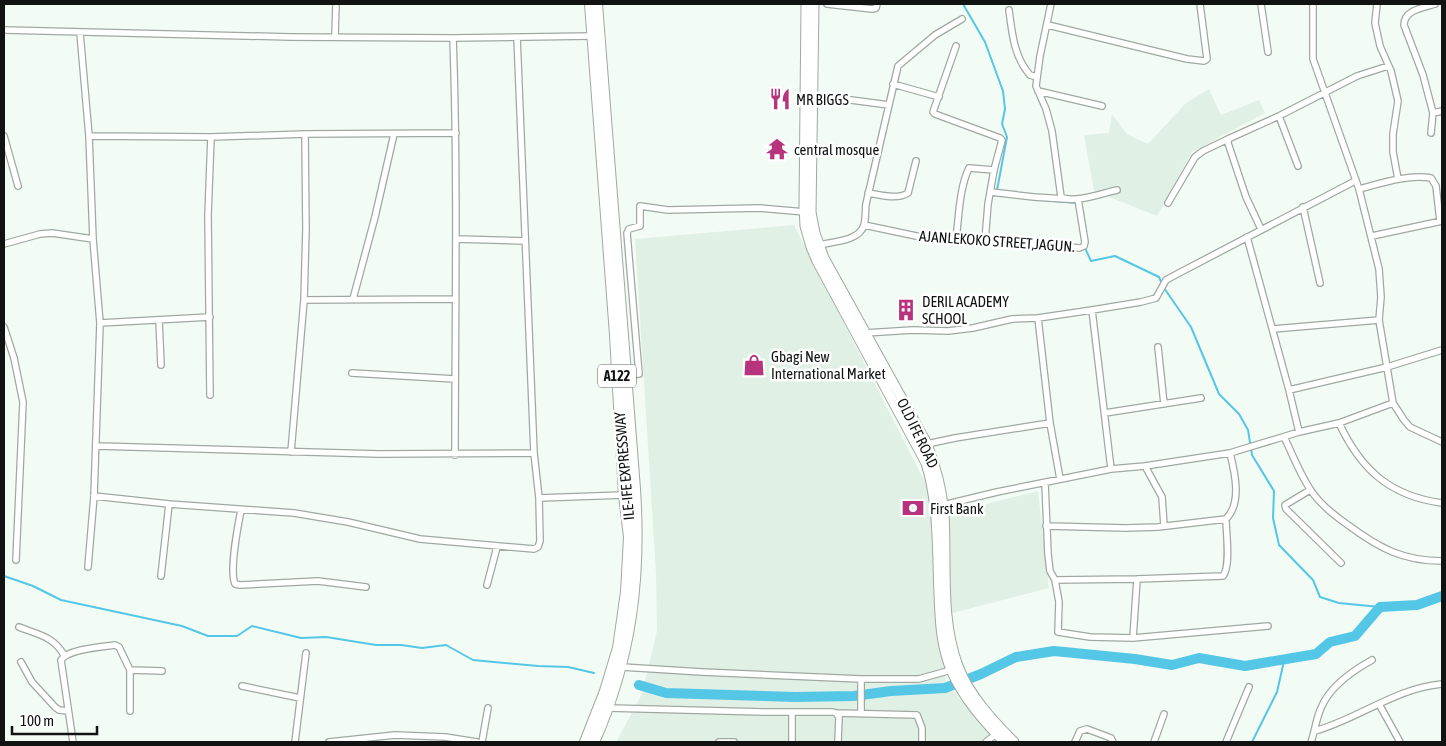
<svg xmlns="http://www.w3.org/2000/svg" width="1446" height="746" viewBox="0 0 1446 746" font-family="'Asap Condensed',sans-serif">
  <rect width="100%" height="100%" fill="#f3fbf5"/>
  <path fill="#e1f0e5" d="M1209,89L1221,115L1259,100L1265,113L1192,152L1157,216L1094,191L1084,135L1109,133L1112,114L1127,134L1148,144L1186,103Z
    M794,225L929,490L946,682L997,742H616L642,694L657,631L656,574L635,239Z
    M1038,491L1049,588L949,614L946,514Z"/>
  <g fill="none" stroke-linecap="round" stroke-linejoin="round">
    <path stroke="#54c7e6" stroke-width="2" d="M963,4L985,42L1003,91L1005,109L1002,124L1007,137L997,190
      M1041,200L1078,203
      M1085,248L1091,261L1115,256L1159,277L1162,284
      M1164,288L1191,327L1219,394L1239,414L1248,430L1252,455L1274,491L1273,518L1279,545L1313,580L1320,597L1339,603L1380,607
      M4,576L33,586L61,600L182,626L208,636H237L252,626L301,638L326,637L376,645H401L422,648L446,645L473,660L538,666L568,667L594,673
      M1252,742L1277,692L1284,661"/>
    <path stroke="#54c7e6" stroke-width="10" d="M639,685L666,693L795,697L854,696L891,691L945,688L981,674L1016,657L1054,651L1135,659L1172,665L1199,658L1245,666L1316,654L1330,642L1355,636L1380,607L1417,605L1442,596"/>
    <g stroke="#a0a8a2" stroke-width="8">
      <path id="minor" d="M827,4L872,9L876,8L877,4
        M1051,4L1040,56L1036,86L1046,109L1052,131L1061,197C1073,204 1103,193 1117,190
        M1261,4L1268,52
        M1313,4V59L1359,189L1379,269L1381,297L1379,320L1393,403L1404,420L1410,427L1442,442
        M1377,4L1375,23L1380,46L1391,71L1398,101L1393,134V152L1398,179
        M1009,10C1012,33 1014,57 1030,75L1037,77
        M1048,25L1187,59L1204,61L1207,59L1200,4
        M4,30L290,37L453,38L593,36
        M80,33L89,136L93,239L100,323L94,496L88,567
        M335,37L336,4
        M453,38C458,177 455,316 455,455
        M956,46L933,112L935,114L1000,138L1002,140L994,170L969,168C959,189 959,217 956,239
        M893,84L939,97
        M1038,91L1102,106
        M813,95L889,105
        M1433,113L1442,111
        M1279,116L1298,166
        M1431,133L1433,113L1423,75L1404,25C1404,10 1422,8 1435,4
        M4,136L18,186
        M89,136L211,137L305,134L456,133
        M1359,189C1382,183 1408,174 1431,178L1436,186L1440,221
        M991,192L1034,197L1065,199
        M868,193C881,195 897,200 908,193L916,161
        M1168,203L1195,157L1203,151L1228,139
        M1303,207L1320,283
        M864,225L921,237L1030,243L1079,248L1084,246L1085,242L1078,199
        M1261,229L1246,197L1228,143V139L1279,116L1357,76L1388,66
        M1372,236L1442,221
        M1247,237L1289,390L1299,432
        M457,239L525,241
        M985,241L988,204L994,170
        M4,244L40,234L52,233L93,239
        M818,245C832,242 860,241 864,225C866,218 865,211 866,204L898,66L935,35L962,19
        M353,299L375,217L394,134
        M304,300L455,299
        M1092,310L1111,469
        M1038,318L1050,423L1060,479
        M159,320L161,365
        M100,323L210,317
        M4,327L14,358L23,402L16,560
        M1273,329L1379,320
        M865,333L913,330L948,331L973,328L1012,319L1038,318L1092,310L1141,302L1156,298L1166,280L1179,273L1355,181
        M1158,347L1164,404
        M352,373L455,379
        M626,375L639,374L627,233L629,229L640,226V206L668,210L760,208L805,212
        M1289,390L1387,367L1442,350
        M210,395L208,215L211,137
        M1105,413L1201,398
        M1339,423C1361,470 1390,496 1442,503
        M1284,437C1293,455 1300,475 1312,492C1321,505 1335,516 1348,525C1379,548 1403,561 1442,561
        M927,444L955,438L1050,423
        M97,446L379,454L534,453
        M291,452L304,300L306,229L305,134
        M1145,466L1162,497L1164,526
        M1045,483L1048,554L1050,571L1055,580L1059,602L1058,632L1090,637L1133,638L1268,626
        M1310,490L1285,505L1286,509L1341,563
        M94,496L169,504L294,513L348,522L420,539L534,549L538,547L540,541L539,498L534,453L517,37
        M539,498L624,495
        M943,505L997,492L1111,469L1145,466L1230,453L1299,432L1339,423L1393,403
        M241,510C238,526 229,570 235,584L240,585L318,581L366,587
        M1046,526L1126,528L1158,527L1226,519
        M161,576L169,504
        M1055,580L1137,579L1223,576C1231,566 1226,532 1226,519C1242,503 1235,473 1230,453
        M487,585L497,547
        M19,627C39,635 53,636 64,655
        M1133,638L1137,579
        M21,662L32,682L55,707L59,710L68,711
        M622,667L702,672L861,679H919L951,670
        M130,670V711
        M861,679V714
        M242,686L300,698
        M1379,704L1400,742
        M608,708L765,712H833L836,713L839,717L838,742
        M836,713L917,715L922,728V742
        M1315,731C1358,719 1396,688 1442,684
        M73,742L61,660C68,649 101,647 115,645L119,647L130,670L162,671
        M295,742L306,653
        M329,742L395,735L445,737L477,742
        M482,742L488,708
        M719,742H734
        M792,742V712
        M986,742L996,734
        M1075,742L1080,731L1087,729L1111,738L1113,742
        M1154,742L1164,714
        M1226,742L1249,687
        M1311,742C1315,731 1316,719 1321,708C1330,686 1352,671 1372,660"/>
    </g>
    <g stroke="#a0a8a2" stroke-width="11">
      <path id="primary" d="M806,4L804,206L805,226L811,247L817,261L926,463C939,505 937,550 939,594C940,621 941,647 952,672C964,699 984,721 1004,742
        M814,4L811,212L815,233L824,258L927,444C936,467 942,490 944,514C947,564 940,618 958,666C969,695 992,720 1014,742"/>
    </g>
    <g stroke="#a0a8a2" stroke-width="12">
      <path id="trunk" d="M585,742L605,691L618,648L626,592L629,537L624,495L615,335L590,4
        M594,742C631,659 641,579 635,489L597,4"/>
    </g>
    <use href="#minor" stroke="#fff" stroke-width="5.5"/>
    <use href="#primary" stroke="#fff" stroke-width="9"/>
    <use href="#trunk" stroke="#fff" stroke-width="10"/>
  </g>
  <defs>
    <g id="restaurant-bare" transform="scale(1.725)"><path d="M-5-6h1v4h1v-4h1v4h1v-4h1v5L-1.5 .5V6h-2V.5L-5-1ZM5-6V6H3V1.5H1.5Q1.5-4 5-6Z" fill="#b7347d" stroke="#fff" stroke-width="2.5" paint-order="stroke"/></g>
    <g id="temple-bare" transform="scale(1.725)"><path d="M0-6L5-2H3V0L6.5 2.5H4V6H1.5V3h-3V6H-4V2.5H-6.5L-3 0V-2H-5Z" fill="#b7347d" stroke="#fff" stroke-width="2.5" paint-order="stroke"/></g>
    <g id="building-bare" transform="scale(1.725)"><path d="M-4-6H4V6H1V3H-1V6H-4ZM-2.5-4.3h1.7v1.8h-1.7ZM.8-4.3h1.7v1.8H.8ZM-2.5-1h1.7V.8h-1.7ZM.8-1h1.7V.8H.8Z" fill="#b7347d" stroke="#fff" stroke-width="2.5" paint-order="stroke"/></g>
    <g id="shop-bare" transform="scale(1.725)"><path d="M-5-2.5h2.3a2.7 3.5 0 0 1 5.4 0H5L5.5 6h-11ZM-1.5-2.5h3a1.5 2.3 0 0 0-3 0Z" fill="#b7347d" stroke="#fff" stroke-width="2.5" paint-order="stroke"/></g>
    <g id="bank-bare" transform="scale(1.725)"><path d="M-6-4H6V4H-6ZM0-2.3a2.3 2.3 0 1 0 0 4.6a2.3 2.3 0 1 0 0-4.6Z" fill="#b7347d" stroke="#fff" stroke-width="2.5" paint-order="stroke"/></g>
  </defs>
  <g fill-rule="evenodd">
    <use href="#restaurant-bare" x="780" y="99"/>
    <use href="#temple-bare" x="777" y="149"/>
    <use href="#building-bare" x="906" y="310"/>
    <use href="#shop-bare" x="754" y="365"/>
    <use href="#bank-bare" x="913" y="508"/>
  </g>
  <g text-anchor="middle" dominant-baseline="central" stroke-width="5" stroke-linejoin="round" paint-order="stroke">
    <rect fill="#fff" stroke="#585a58" stroke-width="1" x="598" y="364.5" width="38" height="23" rx="4"/>
    <g font-size="14" font-weight="bold" fill="#101311">
      <text x="617" y="376">A122</text>
    </g>
    <g font-size="15" fill="#101311" stroke="#fff" text-anchor="start">
      <text x="796" y="99">MR BIGGS</text>
      <text x="794" y="149">central mosque</text>
      <text x="922" y="301">DERIL ACADEMY<tspan x="922" dy="17">SCHOOL</tspan></text>
      <text x="771" y="356">Gbagi New<tspan x="771" dy="17">International Market</tspan></text>
      <text x="930" y="508">First Bank</text>
    </g>
    <g font-size="15" fill="#101311" stroke="#fff">
      <text transform="translate(997 241) rotate(4)">AJANLEKOKO STREET,JAGUN.</text>
      <text transform="translate(918 433) rotate(64)">OLD IFE ROAD</text>
      <text transform="translate(624 466) rotate(-95)">ILE-IFE EXPRESSWAY</text>
    </g>
  </g>
  <rect width="1446" height="746" fill="none" stroke="#101311" stroke-width="10"/>
  <path d="M12 726v8h85v-8" fill="none" stroke="#101311" stroke-width="2.5"/>
  <text x="20" y="726" font-size="15" fill="#101311" stroke="#ffffff" stroke-width="4" paint-order="stroke">100 m</text>
</svg>
